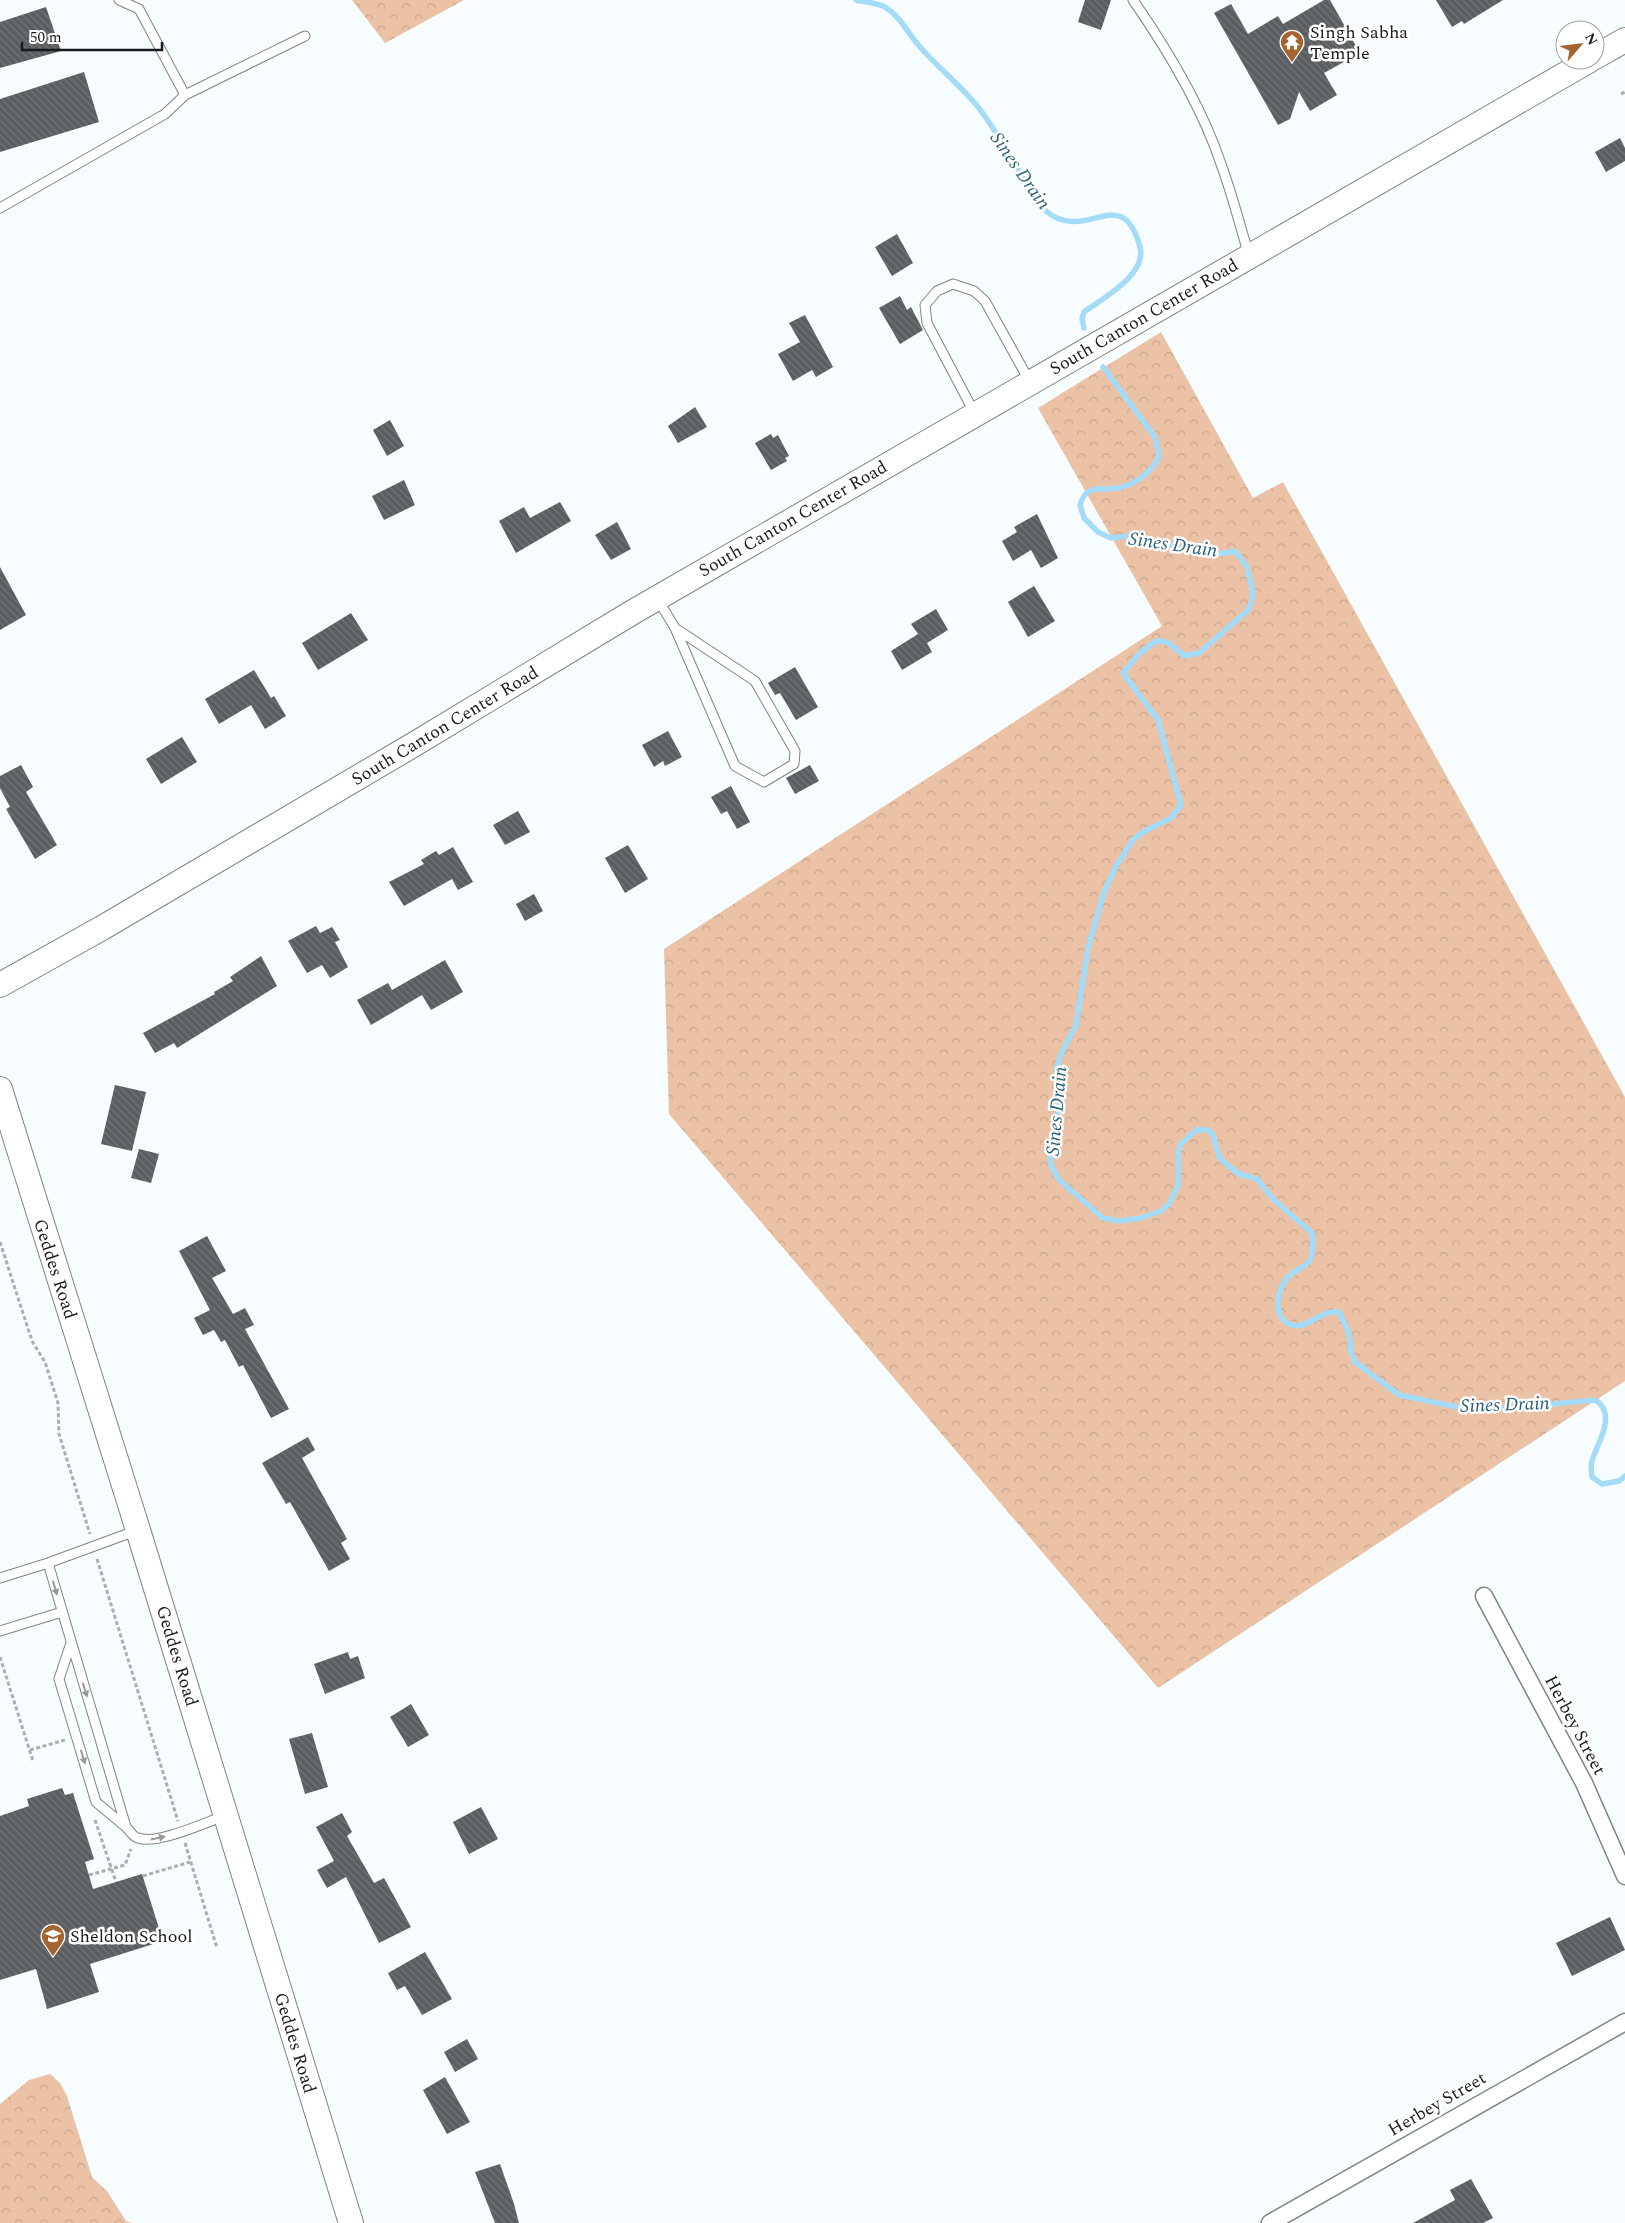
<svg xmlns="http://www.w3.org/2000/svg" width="1625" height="2223" viewBox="0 0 1625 2223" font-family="Spectral,serif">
  <defs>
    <pattern id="forest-crowns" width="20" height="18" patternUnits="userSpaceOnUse" patternTransform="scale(1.25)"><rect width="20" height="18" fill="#ebc2a5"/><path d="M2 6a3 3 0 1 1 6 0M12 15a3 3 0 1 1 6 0" fill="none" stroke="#c9a68d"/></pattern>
    <pattern id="building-back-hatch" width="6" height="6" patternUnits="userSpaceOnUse" patternTransform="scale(1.25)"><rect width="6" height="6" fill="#5a5e60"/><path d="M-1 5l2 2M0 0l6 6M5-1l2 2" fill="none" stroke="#727577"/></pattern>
  </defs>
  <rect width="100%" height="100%" fill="#f7fcff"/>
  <path fill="url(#forest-crowns)" d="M352,0H464L385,43Z
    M1161,332L1253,498L1283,482L1625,1097V1381L1158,1688L669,1114L664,949L1162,626L1038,408Z
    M50,2074L60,2083L67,2096L92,2177L107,2191L126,2221L132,2223H0V2104L29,2080Z"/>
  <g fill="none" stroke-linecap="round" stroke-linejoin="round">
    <path stroke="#a4dbf9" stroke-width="5.5" d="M856,0C865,2 877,3 885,7C900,16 909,35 920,47C937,66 956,82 973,101C988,118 999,138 1011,157C1023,175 1029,198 1046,211C1086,245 1122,180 1140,247C1147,275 1103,298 1084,312L1082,319L1084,328
      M1103,367L1155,437L1159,455C1155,470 1133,486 1118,488C1101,491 1086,483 1080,505L1084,518L1098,532L1111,538L1128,536L1212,555L1235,551L1247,567L1253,593L1251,603L1248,610L1199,653L1185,656L1167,642L1156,641L1140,653L1123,673L1158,720L1181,805L1171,818L1143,832L1133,840L1116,866L1104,892L1088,948L1076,1025L1061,1054L1056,1069L1058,1108L1050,1163L1059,1180L1103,1218L1118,1221L1141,1218L1161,1211L1169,1204L1178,1185V1154L1180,1145L1196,1130H1208L1213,1135L1219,1157L1226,1164L1239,1174L1257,1179L1273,1199L1312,1233C1313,1241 1314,1252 1310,1260C1306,1267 1295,1270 1289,1276C1276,1288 1271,1319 1292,1325C1307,1330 1322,1309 1339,1312L1349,1333L1351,1353L1355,1362L1399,1395L1462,1408H1508L1596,1400C1617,1416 1598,1441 1592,1461C1590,1466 1592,1472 1592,1477L1602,1484L1619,1481L1625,1476"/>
  </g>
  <path fill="url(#building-back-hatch)" d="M1085,0H1111L1101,30L1078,22Z
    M1324,0H1330L1360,53L1324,73L1337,95L1310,111L1299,92L1290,119L1278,125L1214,13L1231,4L1248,34L1278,16L1283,24Z
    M1436,0H1503L1464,24L1462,21L1452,27Z
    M46,7L61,51L0,68V22Z
    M84,72L99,122L0,152V99Z
    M1620,138L1625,148V161L1606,172L1595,152Z
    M897,234L913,263L892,276L875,247Z
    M900,296L907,310L911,307L923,330L900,344L879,308Z
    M805,315L833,367L816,377L812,370L793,381L778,354L800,342L789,323Z
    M695,407L707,427L678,443L668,426Z
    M390,420L404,446L387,456L373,430Z
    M771,434L773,438L778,435L789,456L785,458L787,461L771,470L755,443Z
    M404,480L415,505L384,520L372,496Z
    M560,502L571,521L516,553L499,521L524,507L530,518Z
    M1037,514L1058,558L1041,568L1031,550L1013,561L1002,541L1017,532L1014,527Z
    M617,522L631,549L611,560L595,535Z
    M0,567L26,615L0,630Z
    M1034,586L1055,621L1028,637L1008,602Z
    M936,609L948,630L927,643L932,652L902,670L891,651L918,634L911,624Z
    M351,613L368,640L318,670L302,643Z
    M795,667L818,707L796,720L780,693L775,695L768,683Z
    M254,670L271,698L274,696L286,716L265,729L251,705L219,724L205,699Z
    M668,731L682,757L665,766L663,761L654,767L642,745Z
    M182,737L197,762L161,784L146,759Z
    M21,765L33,787L26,792L57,845L35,859L6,809L10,807L0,788V776Z
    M810,765L819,781L795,794L786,778Z
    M731,786L750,822L737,829L727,811L721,814L711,797Z
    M518,811L530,832L505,845L493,825Z
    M628,845L648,879L625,893L605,858Z
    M453,847L473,882L458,890L452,879L404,906L389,882L424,864L421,860L436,851L439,855Z
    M534,894L543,911L525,921L516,904Z
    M316,926L320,933L332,927L340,940L335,942L348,967L330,978L322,965L307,973L288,941Z
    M261,956L277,986L177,1048L174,1043L155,1053L143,1033L215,994L214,992L233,981L230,977Z
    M445,960L463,992L431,1010L422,995L371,1025L357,1000L388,983L392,990Z
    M115,1085L146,1092L132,1151L101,1144Z
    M139,1149L159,1154L151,1183L131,1178Z
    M207,1236L226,1271L212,1278L233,1314L245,1308L254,1325L245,1329L289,1409L271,1418L243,1365L239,1367L225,1340L221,1342L214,1330L203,1335L194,1318L210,1310L179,1251Z
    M308,1437L315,1450L302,1458L347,1539L341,1543L350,1559L329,1571L290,1502L286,1504L262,1463Z
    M348,1652L350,1659L358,1656L365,1678L325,1694L314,1664Z
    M411,1704L429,1735L408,1747L390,1717Z
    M312,1733L328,1787L305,1794L289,1739Z
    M62,1788L65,1795L73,1793L94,1859L85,1862L93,1889L142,1874L163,1941L90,1964L99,1992L47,2009L36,1969L0,1980V1816L29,1806L27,1799Z
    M481,1807L498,1839L469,1854L453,1822Z
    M342,1813L352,1832L347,1836L374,1883L384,1878L411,1927L379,1943L346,1877L327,1888L317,1870L334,1861L316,1827Z
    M1610,1917L1625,1950L1572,1976L1556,1943Z
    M425,1952L452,1999L422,2015L405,1986L397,1990L388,1973Z
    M467,2039L478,2059L455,2072L444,2052Z
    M445,2077L470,2122L447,2134L423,2090Z
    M500,2164L514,2204L519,2223H495L475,2172Z
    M1471,2179L1493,2218L1483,2223H1413L1455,2200L1450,2190Z"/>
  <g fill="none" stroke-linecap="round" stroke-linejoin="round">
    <g stroke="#7f8386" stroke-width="11">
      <path id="lane" d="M1133,0C1167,49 1202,107 1221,164C1232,194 1240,225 1249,256
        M185,95L305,36
        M0,208L165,114L185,95L139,9L119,0
        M975,414L927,323L925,305L937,291L953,284L974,291L985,301L1030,382
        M657,598L675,628L735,766L764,782L794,764L795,751L755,681L675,628
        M48,1563L126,1827C130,1831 133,1837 138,1838C157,1845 204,1823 224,1816
        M0,1578L48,1563L138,1530
        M0,1631L62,1612
        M71,1643L59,1679L96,1802L126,1827"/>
    </g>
    <g stroke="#7f8386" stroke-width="19">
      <path id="street" d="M1484,1596L1584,1783L1625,1876
        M1270,2223L1625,2022"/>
    </g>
    <g stroke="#7f8386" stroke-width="26">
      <path id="secondary" d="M1595,57L1625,40
        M0,985L102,928L413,745L633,612L1590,60
        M0,1089L138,1530L351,2223"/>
    </g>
    <path stroke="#abafb1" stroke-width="3" stroke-dasharray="4 2.5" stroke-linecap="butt" d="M1621,94L1625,92
      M0,1242L32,1341L45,1362L58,1403L59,1434L90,1534
      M97,1559L178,1821
      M0,1657L33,1761
      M30,1750L65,1740
      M95,1820L116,1882
      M185,1843L217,1948
      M89,1875L125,1865L131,1849
      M143,1876L190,1862"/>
    <use href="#lane" stroke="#fff" stroke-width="9"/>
    <use href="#street" stroke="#fff" stroke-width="16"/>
    <use href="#secondary" stroke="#fff" stroke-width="24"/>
  </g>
  <defs><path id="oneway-solid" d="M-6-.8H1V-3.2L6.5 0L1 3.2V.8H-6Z" transform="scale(1.25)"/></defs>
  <g fill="#989898">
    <use href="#oneway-solid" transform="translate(55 1588) rotate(74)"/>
    <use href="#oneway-solid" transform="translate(85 1690) rotate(73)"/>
    <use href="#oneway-solid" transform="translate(83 1757) rotate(73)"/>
    <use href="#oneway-solid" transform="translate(158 1838) rotate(-12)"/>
  </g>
  <defs>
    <g id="temple-pin" transform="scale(1.25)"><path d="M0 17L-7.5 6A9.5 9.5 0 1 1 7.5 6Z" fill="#a5642f" stroke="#fff"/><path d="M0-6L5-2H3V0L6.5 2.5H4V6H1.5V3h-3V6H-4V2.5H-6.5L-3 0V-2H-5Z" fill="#fff"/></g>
    <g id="school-pin" transform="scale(1.25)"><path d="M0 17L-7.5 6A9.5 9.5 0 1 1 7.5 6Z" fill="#a5642f" stroke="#fff"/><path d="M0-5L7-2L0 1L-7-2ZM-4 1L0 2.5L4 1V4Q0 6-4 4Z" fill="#fff"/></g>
  </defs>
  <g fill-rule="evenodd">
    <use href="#temple-pin" x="1292" y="42"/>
    <use href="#school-pin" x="53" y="1936"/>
  </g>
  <g text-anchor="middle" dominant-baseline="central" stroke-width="5" stroke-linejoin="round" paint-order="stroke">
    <g font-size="18" fill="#191a1b" stroke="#fff" text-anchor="start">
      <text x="1310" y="32">Singh Sabha<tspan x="1310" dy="21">Temple</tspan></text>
      <text x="70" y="1936">Sheldon School</text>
    </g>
    <g font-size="18" fill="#191a1b" stroke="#fff">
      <text transform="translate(1144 317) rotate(-30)">South Canton Center Road</text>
      <text transform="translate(793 519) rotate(-30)">South Canton Center Road</text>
      <text transform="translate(445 726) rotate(-31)">South Canton Center Road</text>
      <text transform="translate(55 1269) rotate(72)">Geddes Road</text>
      <text transform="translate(177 1656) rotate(73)">Geddes Road</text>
      <text transform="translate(1575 1725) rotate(62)">Herbey Street</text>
      <text transform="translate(295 2043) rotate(73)">Geddes Road</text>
      <text transform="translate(1437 2104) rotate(-30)">Herbey Street</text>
    </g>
    <g font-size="19" font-style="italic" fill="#275d77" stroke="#fff">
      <text transform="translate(1020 171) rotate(55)">Sines Drain</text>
      <text transform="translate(1173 545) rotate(8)">Sines Drain</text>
      <text transform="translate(1057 1111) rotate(-85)">Sines Drain</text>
      <text transform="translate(1505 1405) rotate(-2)">Sines Drain</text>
    </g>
  </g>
  <g transform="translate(1580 45) rotate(62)"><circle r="24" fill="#ffffff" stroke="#a3a3a4"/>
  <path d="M0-4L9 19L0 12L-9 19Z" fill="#a5642f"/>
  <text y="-8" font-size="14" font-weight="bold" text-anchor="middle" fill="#191a1b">N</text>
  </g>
  <path d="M22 42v8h140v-8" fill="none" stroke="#191a1b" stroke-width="2.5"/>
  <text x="30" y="42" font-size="15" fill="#191a1b" stroke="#ffffff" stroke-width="4" paint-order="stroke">50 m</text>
</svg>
